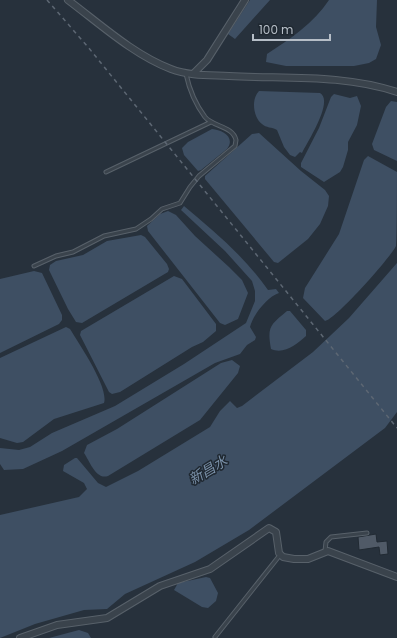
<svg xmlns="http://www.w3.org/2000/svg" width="397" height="638" viewBox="0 0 397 638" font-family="Poppins,'Noto Sans SC',sans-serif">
  <rect width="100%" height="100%" fill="#27313c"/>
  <path fill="#3e4f63" d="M250,0H270L235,39L228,34Z
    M329,0H377L376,27L381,45L376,59L369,63L354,66H286L266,62L267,54C290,39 314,23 329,0Z
    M259,91L320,93C334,101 308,141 302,153L300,152L295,157L290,155L284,147L277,130C272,127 266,128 262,124C253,117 251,99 259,91Z
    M334,94L350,98L357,96L361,106L357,125L348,142V150L343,167L340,172L324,182L301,167V163L319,128L331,97Z
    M391,101L397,102V161L374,150L372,144L386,107Z
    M212,129C222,130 236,137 227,149L201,170L198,171L184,155L182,148L188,142Z
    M259,133L301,171L325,190L329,196L328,206L320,224L308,239L278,263L274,262L205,179V176L252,134Z
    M368,156L397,172C397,183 397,239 396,246C391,257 335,320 325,321L303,298L305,288L339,234L364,160Z
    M184,206C214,231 245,257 268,290L276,289L279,293C267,297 253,315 250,327L256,337L255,340L247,345L240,354L215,363L62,451L23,469L4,470L0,464V448L19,450L30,447L52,433L115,406L184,364L246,323L255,301V291L252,281L225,251L181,210Z
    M168,211L176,215L195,236L229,267L242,280L248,293L238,319L225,325L220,323L148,231L147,226L160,214Z
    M141,235L145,237L167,264L169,269L168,272L82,323L76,322L68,309L49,270L50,265L56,261L83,255L107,241Z
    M397,263V412L385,428L249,530L195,562L125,594L107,609L84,610L35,624L0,638V515L79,497L87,489L84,483L63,471L64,465L75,458H77L98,483L106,487L138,471L210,427L220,411L230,401L237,408L242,406L313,352L349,318Z
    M34,271L42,273L62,315V320L59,324L0,353V279Z
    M174,276L182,279L216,324V331L203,342L192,347L120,392L112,394L109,392L80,335L81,331Z
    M287,311H290L306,330V336C297,344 284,355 271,349C267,327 270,325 287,311Z
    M66,327L70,329C79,344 109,387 104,403L54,419L23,442L17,443L0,438V358Z
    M232,360L240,366L238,373L200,420L108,476C96,480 90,462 84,453L87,445L117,429L221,363Z
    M206,577L210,578L218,593L216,601L208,608L202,607L174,590L178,583Z
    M79,630L88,633L91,638H49Z"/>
  <path fill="#505a67" stroke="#212a33" d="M376,534L377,542L387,541L388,554L380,555L379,547L359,550L358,537Z"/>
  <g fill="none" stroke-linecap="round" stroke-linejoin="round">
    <g stroke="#58616a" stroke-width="5">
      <path id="service" d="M106,172L211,122
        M34,266L56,256L73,252L104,236L136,229L151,219L162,209L180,203L190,187L199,176L235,146L236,140C233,126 213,127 205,117C196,105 189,88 186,74
        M325,551L326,542L331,537L367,533
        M215,637L280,555"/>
    </g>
    <g stroke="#58616a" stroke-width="8">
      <path id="minor" d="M68,0C100,24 134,55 171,69C189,76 210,75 229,76C285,79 343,74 397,92
        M194,73L207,60L245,0
        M20,638L57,625L107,618L160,586L210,569L269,528L276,532L279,553L283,557L294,559H308L328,551L397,577"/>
    </g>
    <use href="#service" stroke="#3a434c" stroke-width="3"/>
    <use href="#minor" stroke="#3a434c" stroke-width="6"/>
    <path stroke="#5d6773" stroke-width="1.5" stroke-dasharray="4 4" stroke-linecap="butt" d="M47,0L88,47L397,428"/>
  </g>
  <g text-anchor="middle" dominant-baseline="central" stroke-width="3" stroke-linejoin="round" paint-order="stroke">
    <g font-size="14" font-style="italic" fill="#7a90a8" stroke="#1f2831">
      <text transform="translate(208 470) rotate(-31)">新昌水</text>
    </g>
  </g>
  <path d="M253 34v6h77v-6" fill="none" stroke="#b6bec7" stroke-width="2"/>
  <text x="259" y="34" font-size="12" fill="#b6bec7" stroke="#1f2831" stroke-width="3" paint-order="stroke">100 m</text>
</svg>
